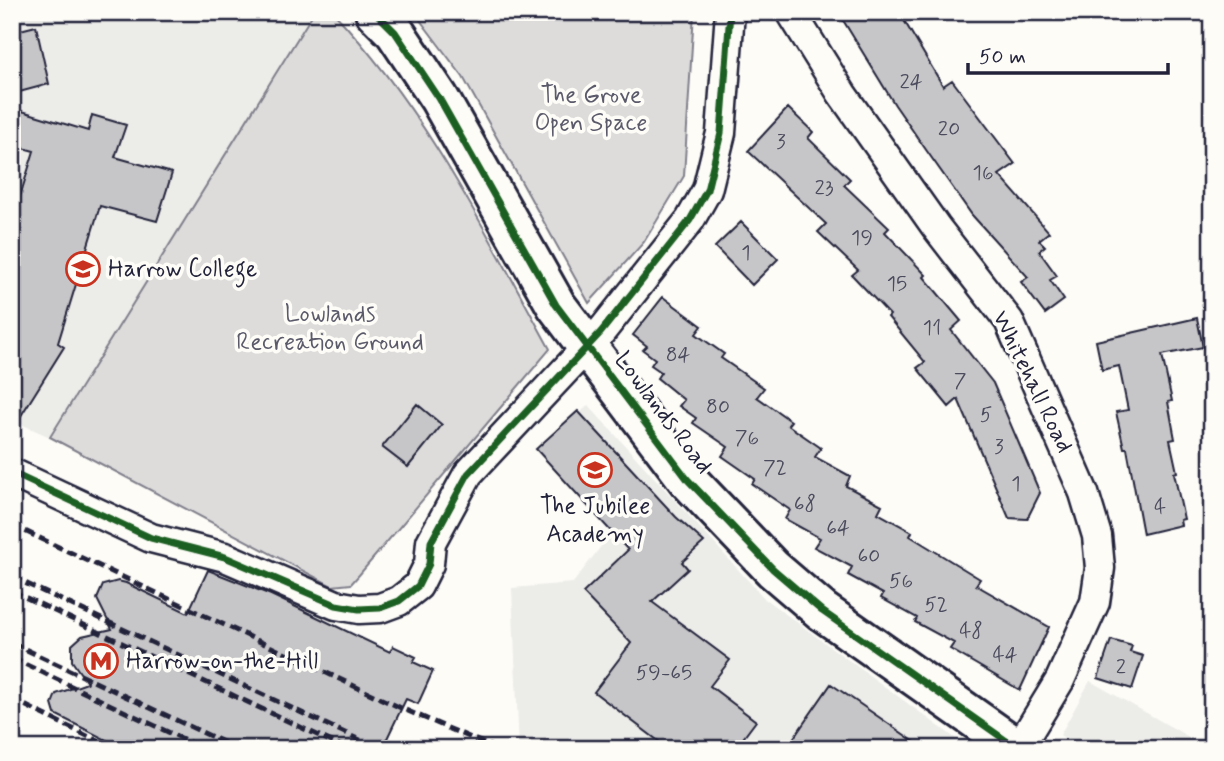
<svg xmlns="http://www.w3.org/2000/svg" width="1224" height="761" viewBox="0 0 1224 761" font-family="Mynerve,sans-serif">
  <rect width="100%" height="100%" fill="#fdfcf7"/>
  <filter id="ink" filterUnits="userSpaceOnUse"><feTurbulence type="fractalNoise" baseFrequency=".0143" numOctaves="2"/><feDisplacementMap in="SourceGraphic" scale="14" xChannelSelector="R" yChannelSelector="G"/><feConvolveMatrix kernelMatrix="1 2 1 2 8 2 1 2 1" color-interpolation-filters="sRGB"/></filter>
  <g filter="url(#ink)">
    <path fill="#ecece9" d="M12,12H314L50,437L12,420Z
      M588,405L765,599L970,749H519L512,588L573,583L615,528L546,448Z
      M1090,681L1210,749H1079L1060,735Z"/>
    <path fill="#dddcdb" stroke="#807f8b" stroke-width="2" d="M314,12H333C426,110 485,231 550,349L359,575L351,584L332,586L50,437Z
      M414,12H694L684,176L644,242L589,303L463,77Z"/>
    <path fill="#c6c6c8" stroke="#22223b" stroke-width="2" d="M838,12H899L943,86L952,80L1015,164L999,175L1049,232L1039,240L1045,246L1039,251L1057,276L1050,280L1064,300L1045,314L1021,282L1028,277L972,215L931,157L895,105Z
      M36,26L49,84L12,94V32Z
      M12,108L88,131L92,115L126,125L115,157L172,173L157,221L100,206L58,343L64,347L12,430V222L34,151L12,145Z
      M788,108L813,132L808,138L850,179L844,185L889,228L885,232L926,275L924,277L961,321L951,330L993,383L1040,493L1027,519L1009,518L958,399L949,407L917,368L925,362L888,317L890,315L852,275L858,270L818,232L826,224L748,151Z
      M741,222L778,259L752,285L715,247Z
      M663,297L702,326L696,334L724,354L721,358L764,388L757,397L791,421L788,425L821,448L815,457L850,476L846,486L882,505L878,513L912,532L910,536L980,579L976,585L1049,627L1020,690L950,649L954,643L915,622L917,618L881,598L883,594L848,575L852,567L814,547L820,538L785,519L790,510L752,484L755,479L722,456L728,447L693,423L696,418L679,406L684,400L657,378L661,372L651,365L655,359L643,350L647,346L633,335Z
      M1197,318L1203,347L1162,355L1172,401L1168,402L1175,439L1170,440L1177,472L1174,473L1184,519L1180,520L1181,525L1143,534L1127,448H1124L1116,412L1128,410L1119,366L1102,370L1096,341Z
      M417,404L442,425L408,467L382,447Z
      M578,411L676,517L704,542L682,562L688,569L652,602L730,660L710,686L756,721L735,749H669L594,692L631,643L583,593L628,550L536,449Z
      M208,570L271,595L390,652L393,646L416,657L413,662L433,671L418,704L406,699L382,749H124L55,714L52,704L56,694L87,683L72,661V645L82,636L112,629L97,599L103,585L118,581L126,583L188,613Z
      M1111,640L1132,646L1130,652L1143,656L1132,689L1098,678Z
      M831,684L925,749H786Z"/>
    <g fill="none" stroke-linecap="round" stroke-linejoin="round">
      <g stroke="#22223b" stroke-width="33">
        <path id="minor" d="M791,12L842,94L936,227L1009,321L1084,493L1097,536L1100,568L1095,602L1060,680L1018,749
          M12,473L151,538L225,557L336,605L359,609L380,608L399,601L418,586L429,564L431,542L468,474L601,332L690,220L707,190L721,133L730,12"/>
      </g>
      <g stroke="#22223b" stroke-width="44">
        <path id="primary" d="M375,12L395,32L439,98L556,305L688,480L773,569L822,611L1018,749"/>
      </g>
      <use href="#minor" stroke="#fdfcf7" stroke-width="28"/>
      <use href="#primary" stroke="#fdfcf7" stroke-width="38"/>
      <path stroke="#22223b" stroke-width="5" stroke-dasharray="10 5" stroke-linecap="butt" d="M12,525L401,708L497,749
        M12,577L379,749
        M12,591L347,749
        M12,643L238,749
        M12,658L204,749
        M12,699L114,749"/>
      <g stroke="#fdfcf7" stroke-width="11">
        <path id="cycleway" d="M375,12L395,32L439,98L556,305L688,480L773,569L822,611L1018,749
          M12,473L151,538L225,557L336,605L359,609L380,608L399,601L418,586L429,564L431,542L468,474L601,332L690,220L707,190L721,133L730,12"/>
      </g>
      <use href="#cycleway" stroke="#1b5e20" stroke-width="7"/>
    </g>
  </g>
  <defs>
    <g id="university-ring" transform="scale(1.75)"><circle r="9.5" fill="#fdfcf7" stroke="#c8321e" stroke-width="1.5"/><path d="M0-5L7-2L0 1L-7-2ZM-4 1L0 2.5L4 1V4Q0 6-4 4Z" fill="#c8321e"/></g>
    <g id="school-ring" transform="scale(1.75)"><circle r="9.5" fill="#fdfcf7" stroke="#c8321e" stroke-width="1.5"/><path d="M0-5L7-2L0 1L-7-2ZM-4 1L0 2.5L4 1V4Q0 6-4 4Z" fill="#c8321e"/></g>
    <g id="metro-ring" transform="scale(1.75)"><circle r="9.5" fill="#fdfcf7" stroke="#c8321e" stroke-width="1.5"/><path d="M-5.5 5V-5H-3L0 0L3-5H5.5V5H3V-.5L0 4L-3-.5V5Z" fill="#c8321e"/></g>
  </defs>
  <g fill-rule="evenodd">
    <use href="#university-ring" x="83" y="269"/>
    <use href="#school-ring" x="595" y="470"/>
    <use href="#metro-ring" x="101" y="661"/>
  </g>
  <g text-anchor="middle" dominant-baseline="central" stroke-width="7" stroke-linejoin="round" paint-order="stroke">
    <g font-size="21" fill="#4b4b5e">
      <text x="911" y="82">24</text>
      <text x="949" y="129">20</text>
      <text x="781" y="142">3</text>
      <text x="983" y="173">16</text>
      <text x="824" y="188">23</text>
      <text x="862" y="238">19</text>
      <text x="746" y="253">1</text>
      <text x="897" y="284">15</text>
      <text x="932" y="328">11</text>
      <text x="678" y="355">84</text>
      <text x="960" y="381">7</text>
      <text x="718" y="407">80</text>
      <text x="986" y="415">5</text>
      <text x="747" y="438">76</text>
      <text x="999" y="447">3</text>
      <text x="775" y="468">72</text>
      <text x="1016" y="484">1</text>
      <text x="805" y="504">68</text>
      <text x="1160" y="507">4</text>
      <text x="838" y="528">64</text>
      <text x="869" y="556">60</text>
      <text x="901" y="581">56</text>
      <text x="936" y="605">52</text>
      <text x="971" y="631">48</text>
      <text x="1005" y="655">44</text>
      <text x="1121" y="667">2</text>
      <text x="664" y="673">59-65</text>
    </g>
    <g font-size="24" fill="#5a5a6b" stroke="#fdfcf7">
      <text x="591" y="95">The Grove<tspan x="591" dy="28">Open Space</tspan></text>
      <text x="330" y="314">Lowlands<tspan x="330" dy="28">Recreation Ground</tspan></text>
    </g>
    <g font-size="24" fill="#22223b" stroke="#fdfcf7" text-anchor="start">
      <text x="108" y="269">Harrow College</text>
      <text x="595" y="506" text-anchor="middle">The Jubilee<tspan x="595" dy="28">Academy</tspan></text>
      <text x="126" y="661">Harrow-on-the-Hill</text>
    </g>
    <g font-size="24" fill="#22223b" stroke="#fdfcf7">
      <text transform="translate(1032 382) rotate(64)">Whitehall Road</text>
      <text transform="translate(663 413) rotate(53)">Lowlands Road</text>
    </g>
  </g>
  <rect width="1224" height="761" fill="none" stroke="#fdfcf7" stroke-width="42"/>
  <rect x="21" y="21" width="1182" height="719" fill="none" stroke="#22223b" stroke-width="2.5" filter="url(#ink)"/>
  <path d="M968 63v10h200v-10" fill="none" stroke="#22223b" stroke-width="3.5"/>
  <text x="979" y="63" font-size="21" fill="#22223b" stroke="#fdfcf7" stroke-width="5" paint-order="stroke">50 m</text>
</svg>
